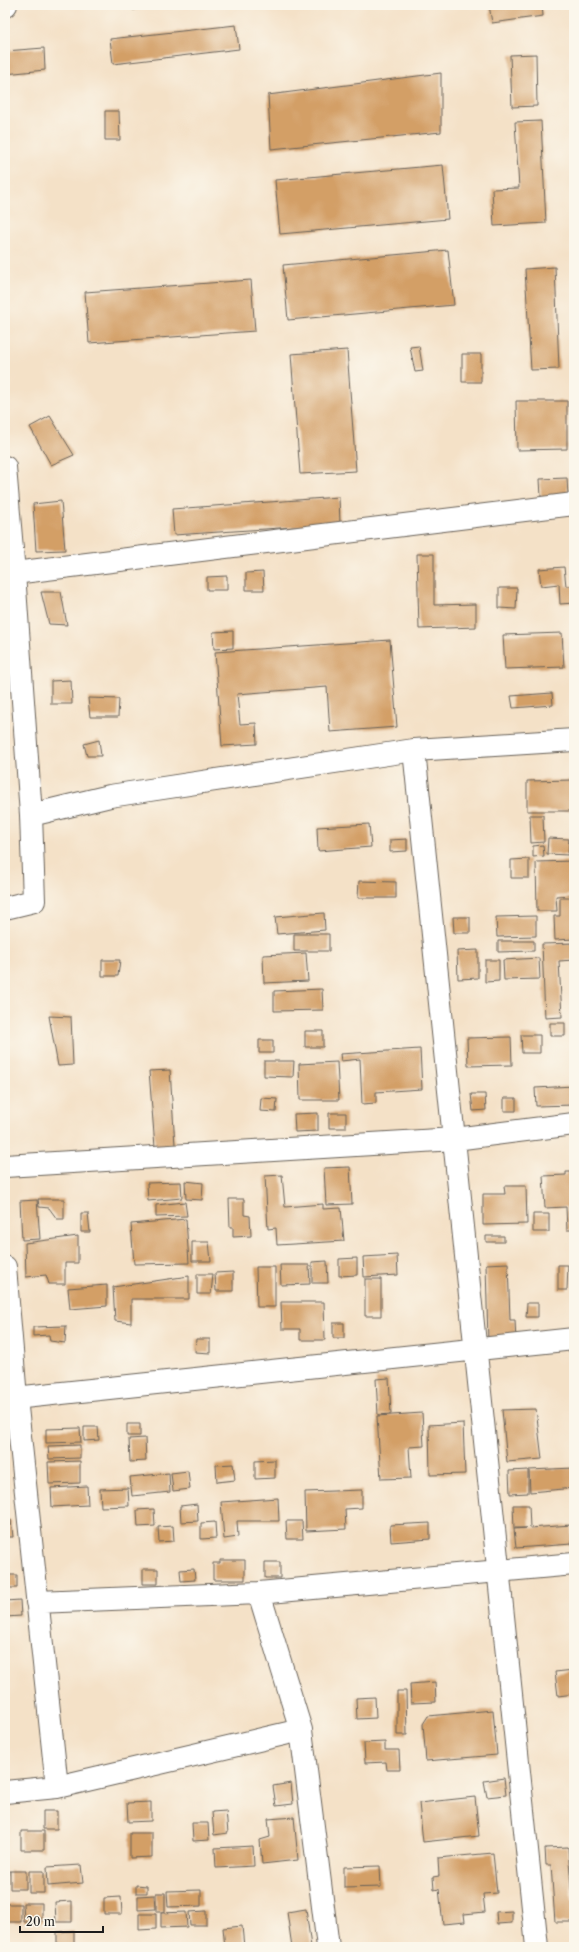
<svg xmlns="http://www.w3.org/2000/svg" width="579" height="1952" viewBox="0 0 579 1952" font-family="'Libre Caslon Text',serif">
  <rect width="100%" height="100%" fill="#fbf7ec"/>
  <filter id="ink" filterUnits="userSpaceOnUse"><feTurbulence type="fractalNoise" baseFrequency=".025" numOctaves="2"/><feDisplacementMap in="SourceGraphic" scale="8" xChannelSelector="R" yChannelSelector="G"/><feConvolveMatrix kernelMatrix="1 2 1 2 8 2 1 2 1" color-interpolation-filters="sRGB"/></filter>
  <filter id="wash" filterUnits="userSpaceOnUse"><feTurbulence type="fractalNoise" baseFrequency=".012" numOctaves="4" result="noise"/><feDisplacementMap in="SourceGraphic" scale="16" xChannelSelector="R" yChannelSelector="G"/><feGaussianBlur stdDeviation="0.9" result="paint"/><feColorMatrix in="noise" values="0 0 0 0 0 0 0 0 0 0 0 0 0 0 0 0 0 1.4 0 .05"/><feComposite in="paint" operator="in"/></filter>
  <g filter="url(#wash)">
    <rect width="100%" height="100%" fill="#f4e1c7"/>
    <g id="blocks">
      <path fill="#d39f66" d="M132,5H162V6L133,10Z
        M489,5H542L543,16L492,23Z
        M236,25L239,49L113,64L110,39Z
        M44,48L45,70L5,74V51Z
        M536,54L537,106L512,107L510,55Z
        M441,73V132L271,149L268,95Z
        M105,111H119L120,140H105Z
        M541,121L546,223L494,226L492,189L519,188L515,122Z
        M443,165L448,219L280,234L275,180Z
        M448,250L454,305L288,320L283,265Z
        M555,267L559,369L531,370L525,269Z
        M251,280L255,331L89,343L85,292Z
        M419,346L423,371L415,372L410,347Z
        M347,350L356,471L300,474L291,354Z
        M462,354H481V382H462Z
        M516,401H567V449L517,450Z
        M50,416L74,455L51,465L30,427Z
        M567,478L568,496L541,497L540,479Z
        M339,497L340,524L174,535L172,509Z
        M61,501L65,550L36,551L33,504Z
        M417,554H434V605L476,604V627L419,629Z
        M564,567L566,586H574V603L560,604L559,584L541,586L539,569Z
        M263,572L264,590H246V573Z
        M227,576V590H207V577Z
        M499,588H517L516,609L499,608Z
        M41,592H61L67,625L49,624Z
        M233,631V648L214,649L213,632Z
        M562,633L564,667L505,669L503,635Z
        M390,640L397,727L330,732L327,687L237,694L240,724L256,723L257,744L222,746L215,652Z
        M71,680L72,704H51V681Z
        M552,693L553,705L513,708L511,696Z
        M88,698L119,699L118,717H90Z
        M99,740L101,756H87L84,744Z
        M573,780V811H527V781Z
        M530,815H543L544,842L531,843Z
        M369,824L371,847L318,851L317,827Z
        M548,838L569,839L568,855L547,854Z
        M407,839V851L390,852V840Z
        M543,845L544,856L533,857V846Z
        M529,859V878H511V860Z
        M574,861V895L556,896L557,911H537L536,862Z
        M359,881L396,882V898H358Z
        M560,898H574V939L555,940L554,916H560Z
        M324,913L325,930L277,934L275,917Z
        M536,916V936L497,937L496,917Z
        M453,917H470V933H454Z
        M294,934H329V951H294Z
        M498,941H534V951L498,952Z
        M574,943V960L559,961L562,1017L545,1018L542,944Z
        M478,950V978L458,979L457,951Z
        M306,953L308,981L264,983L263,955Z
        M539,958L540,979L504,980L503,960Z
        M102,960H120L118,976H102Z
        M485,960H499V981L485,982Z
        M322,989L323,1010L274,1011V991Z
        M49,1016L71,1017L73,1065L58,1066Z
        M550,1023H565V1036H550Z
        M305,1031H323V1047H305Z
        M521,1035H540V1053H522Z
        M511,1037L512,1065L468,1066L467,1038Z
        M259,1040H273V1053H259Z
        M420,1049L422,1089L376,1092V1103L362,1104L360,1059L341,1061L340,1054Z
        M264,1061H294L293,1077L264,1076Z
        M337,1062L339,1100H300L299,1064Z
        M170,1070L175,1145L155,1147L149,1071Z
        M574,1086V1105L536,1106L535,1088Z
        M471,1094H485L486,1110L473,1111Z
        M261,1098L277,1099L276,1112L260,1111Z
        M504,1098H516V1111H504Z
        M318,1113V1131L295,1132L294,1114Z
        M329,1113H346V1128H329Z
        M350,1167L352,1204L326,1205L324,1168Z
        M566,1172H574V1230H567L566,1207L545,1208L543,1176L566,1175Z
        M282,1175L285,1207L323,1204V1209L341,1208L344,1241L277,1245L276,1228L268,1229L265,1176Z
        M185,1181L203,1183L202,1200L186,1199Z
        M181,1182L182,1198L148,1201L147,1183Z
        M504,1186H526L527,1224L483,1225V1194H505Z
        M38,1199H64V1219H57L49,1208L39,1207Z
        M229,1199H244V1215L250,1216L251,1236L233,1237V1227H230Z
        M37,1200L40,1239L22,1240L20,1201Z
        M185,1202L187,1216L156,1217V1205Z
        M81,1213H88L90,1232H81Z
        M533,1214H549V1232H533Z
        M186,1219L189,1263L134,1264L131,1224Z
        M78,1236V1263H65V1284H49L46,1275L26,1277L25,1243Z
        M486,1236H504V1242H486Z
        M192,1242H209L211,1261H192Z
        M397,1255L398,1275L364,1277L363,1257Z
        M357,1258V1275L339,1276V1259Z
        M327,1261L328,1283H312V1262Z
        M508,1263L510,1320H515L516,1342L488,1343L486,1264Z
        M280,1265H309L310,1284L281,1285Z
        M558,1265H568L567,1290H558Z
        M256,1267H275V1307H257Z
        M233,1272V1291H216L215,1273Z
        M197,1274H213L211,1294H197Z
        M189,1276V1299H131V1323L115,1321L113,1287Z
        M365,1279H381V1316H365Z
        M107,1285V1306L70,1309L68,1288Z
        M281,1302H324L325,1340H300V1329H282Z
        M527,1303H538V1317H526Z
        M333,1323H344V1338H333Z
        M66,1326L65,1343L50,1341L49,1335L33,1336V1327Z
        M196,1339H210V1353L195,1352Z
        M389,1378L391,1414L378,1415L376,1379Z
        M536,1409L542,1459L507,1462L502,1410Z
        M422,1413L424,1446L409,1447L411,1478L381,1479L377,1416Z
        M463,1423L465,1474L430,1475L429,1425Z
        M127,1424H140V1436H127Z
        M84,1427H98L99,1440L84,1441Z
        M80,1428L81,1442L46,1443V1429Z
        M145,1438L146,1461L130,1462L129,1439Z
        M80,1445V1458L49,1459L48,1446Z
        M275,1460V1478L255,1479V1461Z
        M80,1461V1483L49,1484L48,1462Z
        M233,1464L235,1480L217,1482L216,1465Z
        M574,1468V1488L530,1492L529,1470Z
        M528,1470V1493L510,1494L509,1471Z
        M188,1471L190,1489L173,1491L171,1473Z
        M169,1473L170,1492L132,1496L130,1477Z
        M87,1486L88,1505L52,1507L51,1488Z
        M128,1488L129,1506L101,1507L100,1489Z
        M362,1490V1508L345,1509L346,1529L306,1531L305,1492Z
        M278,1498L279,1521H237L238,1537L224,1539L221,1502Z
        M197,1504L198,1521L181,1522L180,1506Z
        M513,1505H529L530,1528L571,1525L572,1544L516,1548L514,1529L527,1528H514Z
        M154,1509L155,1526L138,1527L137,1510Z
        M5,1520H11L13,1537H5Z
        M286,1521H302L303,1539H287Z
        M215,1522L216,1538L201,1539V1523Z
        M430,1523V1539L391,1542L390,1525Z
        M173,1526L174,1541L159,1542L158,1527Z
        M220,1560H245V1580H213V1563H220Z
        M265,1562H280V1578H265Z
        M143,1569H158V1584H143Z
        M194,1569L195,1580L181,1581L180,1570Z
        M5,1575H17V1588H5Z
        M20,1600L21,1616L5,1617V1601Z
        M574,1670V1694L558,1696L555,1672Z
        M435,1682L436,1702L411,1703L410,1684Z
        M397,1691H406L407,1735H397Z
        M375,1697L376,1718L357,1719L356,1698Z
        M493,1710L497,1755L426,1761L423,1724L428,1716Z
        M385,1742V1750H399L400,1770H387L386,1762L365,1763L364,1743Z
        M504,1778L506,1795L487,1797L484,1781Z
        M291,1783L293,1804L276,1806L273,1786Z
        M475,1797L479,1836L423,1842L419,1803Z
        M151,1802V1821L128,1822L127,1803Z
        M43,1811H57V1829H43Z
        M226,1811L228,1833L214,1835L212,1812Z
        M294,1817L298,1860L262,1864L260,1840L270,1837L268,1819Z
        M192,1823H208L209,1840L193,1841Z
        M21,1831H44V1850H21Z
        M130,1833H152V1857L130,1858Z
        M253,1846L254,1866L216,1868L215,1848Z
        M568,1847L572,1900H574V1922H555L551,1865H546L545,1848Z
        M493,1853L497,1893L483,1894L485,1912L464,1914L465,1922L443,1924L439,1889L434,1890L433,1877L439,1876L438,1858Z
        M81,1865L83,1883L48,1886L47,1867Z
        M380,1866L381,1887L344,1888V1867Z
        M10,1871H26V1889H10Z
        M29,1871H44V1893H29Z
        M136,1885L147,1886V1893H136Z
        M201,1890V1906L168,1907L167,1891Z
        M156,1893H165V1912H156Z
        M154,1895L155,1909L138,1910V1896Z
        M121,1897L122,1914H104V1898Z
        M72,1901V1922H56L55,1902Z
        M23,1903H42V1922H24Z
        M5,1904H21V1922H5Z
        M306,1909L311,1947H292L287,1912Z
        M206,1911V1925H190L189,1912Z
        M512,1911V1923L497,1924L496,1912Z
        M186,1912L187,1927L161,1928V1913Z
        M139,1914H156V1929L139,1930Z
        M242,1926L244,1947H225L223,1928Z
        M74,1931V1947H57V1932Z"/>
    </g>
  </g>
  <g filter="url(#ink)">
    <use href="#blocks" fill-opacity="0" stroke="#686158" stroke-width="1"/>
    <g fill="none" stroke-linecap="round" stroke-linejoin="round">
      <g stroke="#686158" stroke-width="24">
        <path id="street" d="M5,6L6,5
          M5,467L14,573
          M414,750L537,1947
          M31,815L14,573L574,504
          M5,908L34,901L31,815L110,796L414,750L574,740
          M5,1166L455,1139L574,1124
          M5,1267L16,1398L57,1787
          M5,1399L574,1339
          M259,1593L301,1730L328,1947
          M37,1602L259,1593L574,1564
          M5,1792L57,1787L301,1730"/>
      </g>
      <use href="#street" stroke="#fff" stroke-width="22"/>
    </g>
  </g>
  <rect width="579" height="1952" fill="none" stroke="#fbf7ec" stroke-width="20"/>
  <path d="M20 1926v6h83v-6" fill="none" stroke="#1c1c1c" stroke-width="2"/>
  <text x="26" y="1926" font-size="12" fill="#1c1c1c" stroke="#fbf7ec" stroke-width="3" paint-order="stroke">20 m</text>
</svg>
